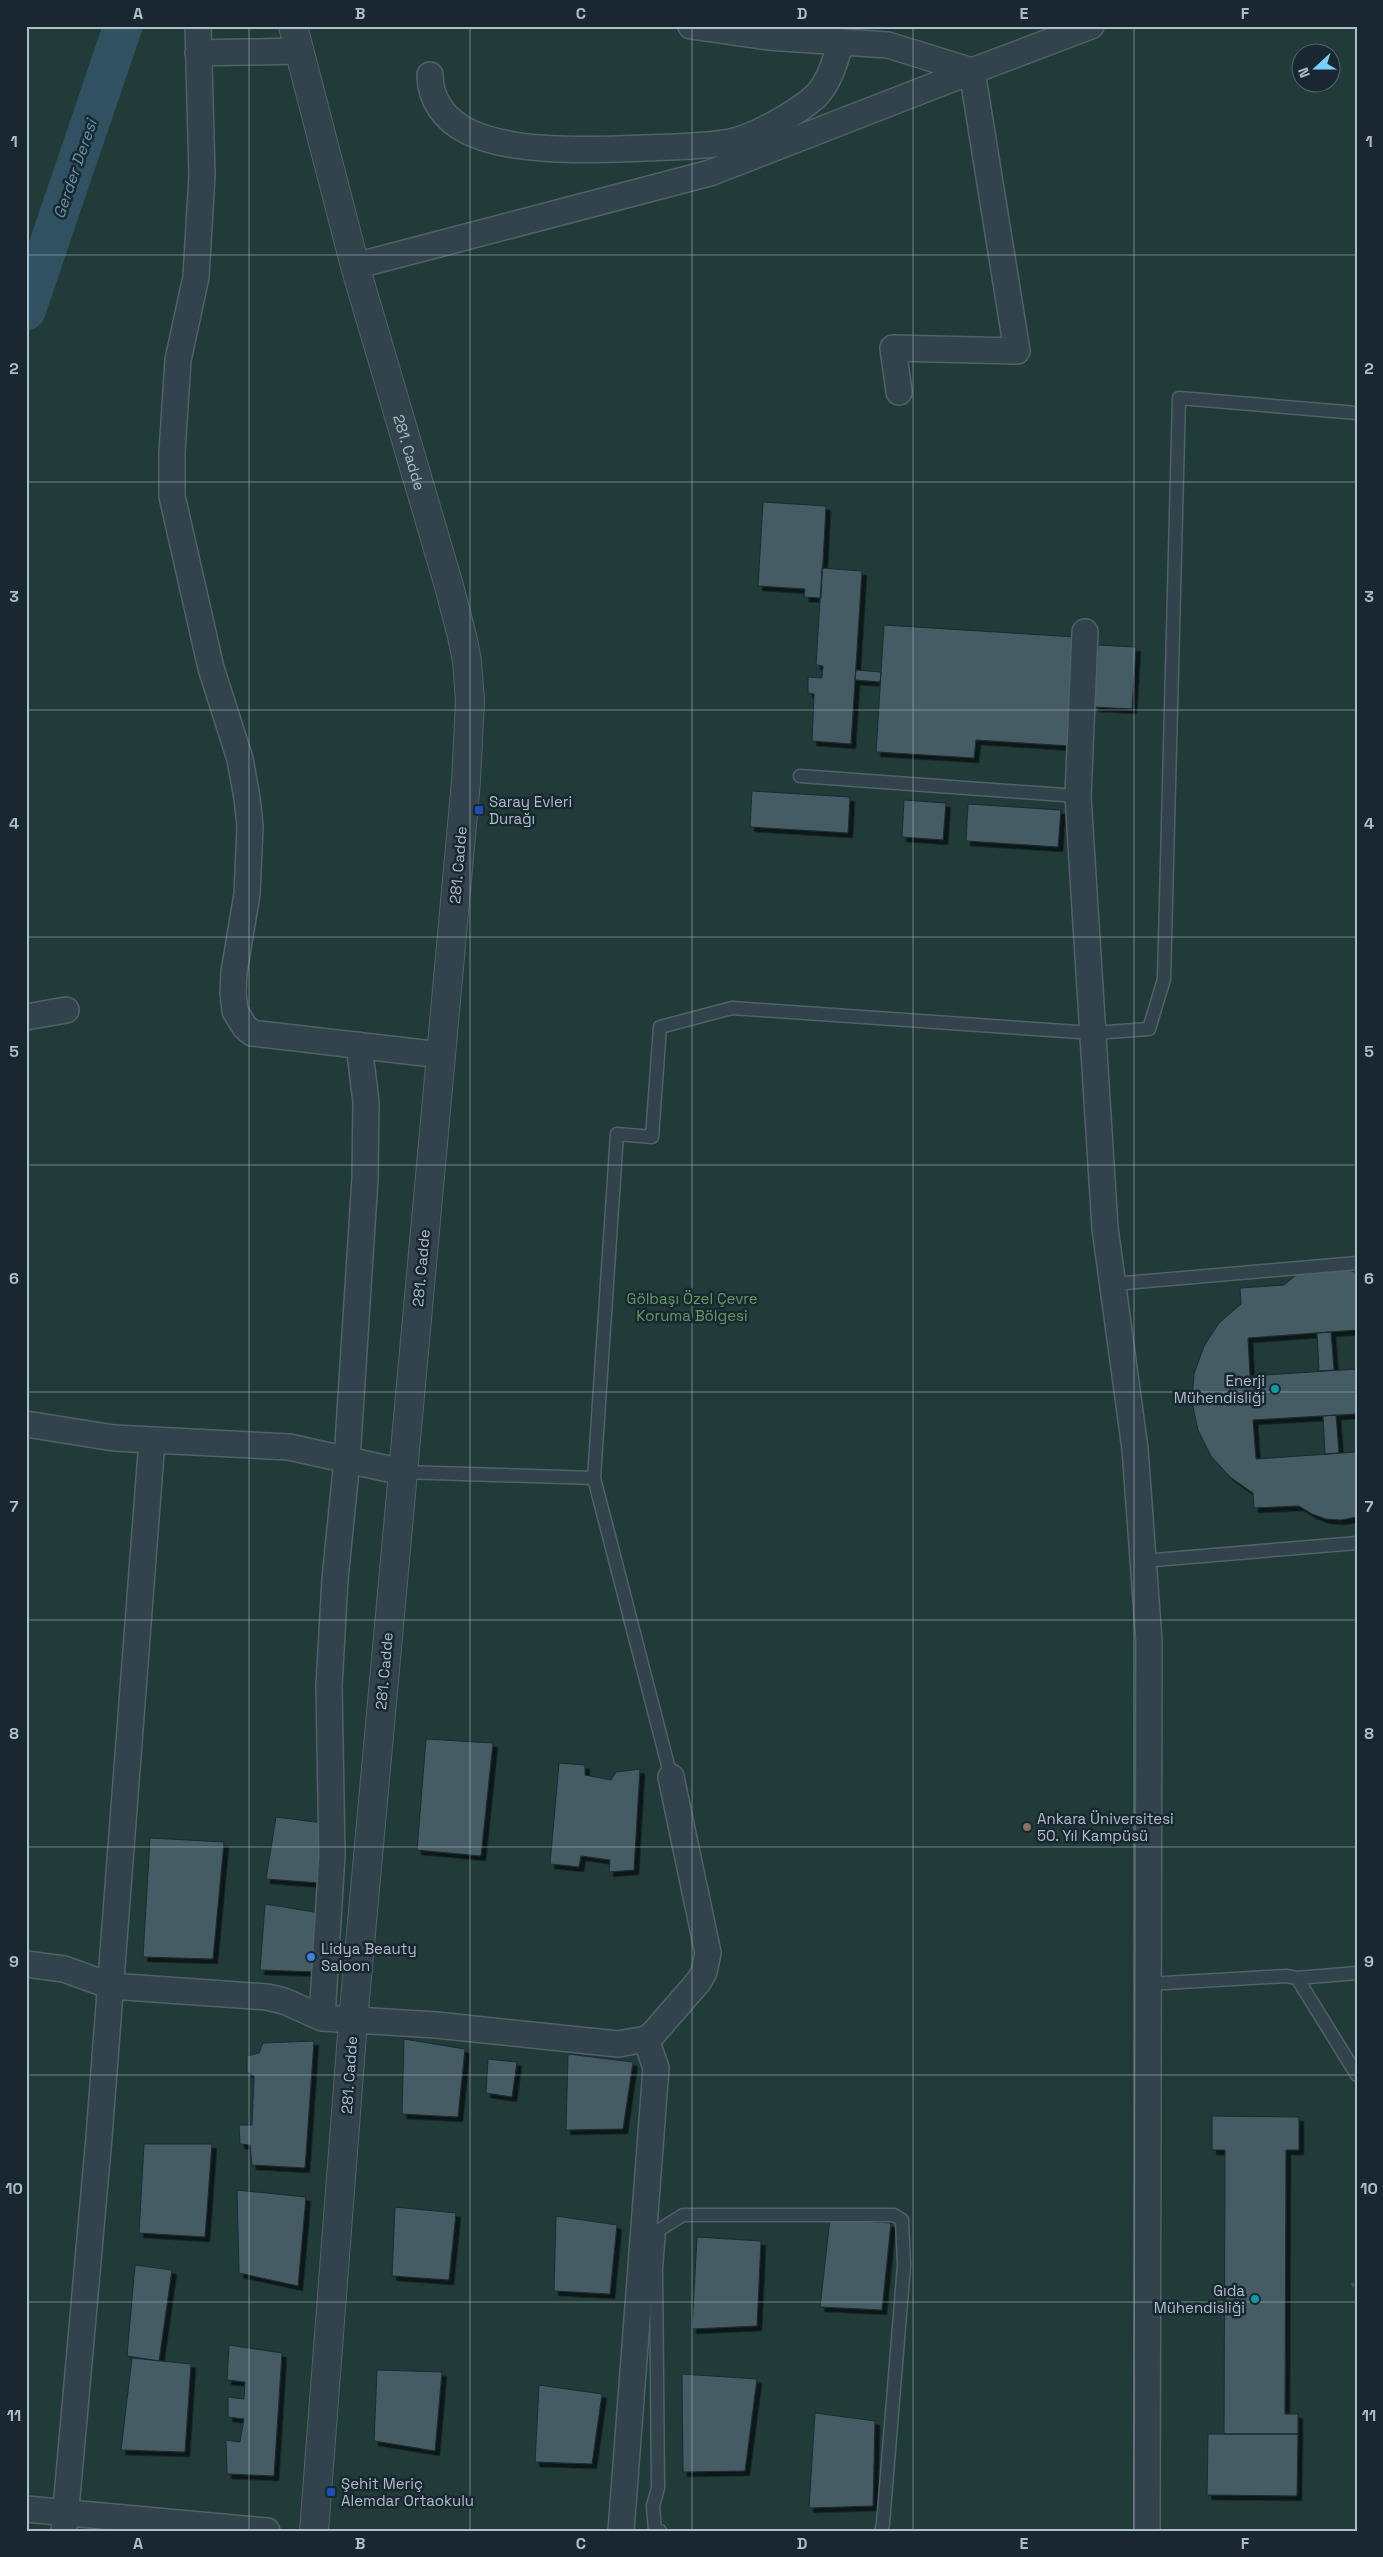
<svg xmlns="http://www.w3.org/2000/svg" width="1383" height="2557" viewBox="0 0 1383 2557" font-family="'Space Grotesk',sans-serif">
  <defs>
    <filter id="shadow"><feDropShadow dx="4.5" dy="4.5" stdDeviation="0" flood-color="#0009"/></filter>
  </defs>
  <rect width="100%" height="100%" fill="#1f323b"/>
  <path fill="#213c38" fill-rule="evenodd" d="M26,26H1357V2531H26ZM1300,52H1330V82H1300Z"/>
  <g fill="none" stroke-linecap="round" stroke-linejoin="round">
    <path stroke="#305162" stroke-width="39" d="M26,311L123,26"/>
  </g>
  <path fill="#455b65" stroke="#1b2a32" filter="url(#shadow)" d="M763,502L826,506L821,598L804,597L805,589L758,586Z
    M822,568L862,571L851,744L812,741L814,694L808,693V677L822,678L823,666L816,665Z
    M884,625L1075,637L1069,746L976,740L974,758L876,752Z
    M1098,645L1136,647L1132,709L1094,707Z
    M856,670L881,672L880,682L855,680Z
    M752,791L850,797L848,833L750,827Z
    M904,800L946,803L943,840L902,837Z
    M968,804L1061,810L1058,847L966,841Z
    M1339,1266L1357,1273V1330L1248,1338L1250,1376L1357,1369V1414L1253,1420L1256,1459L1357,1452V1517L1341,1520L1326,1519L1312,1514L1299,1506L1254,1508L1253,1493L1230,1477L1211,1456L1198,1430L1192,1402L1194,1374L1204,1346L1219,1323L1241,1304L1240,1288L1284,1285L1296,1275L1309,1268Z
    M1331,1332L1334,1370L1319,1371L1317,1333Z
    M1336,1415L1339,1453L1325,1454L1323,1416Z
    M426,1739L493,1743L481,1856L417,1850Z
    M559,1763L585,1765V1775L611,1780L616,1772L640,1769L634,1870L609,1872L610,1860L581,1856L579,1867L550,1864Z
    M276,1817L323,1823L320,1883L266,1879Z
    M150,1838L224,1842L213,1959L143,1957Z
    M265,1904L320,1913L318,1972L260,1970Z
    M404,2039L465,2049L458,2117L402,2114Z
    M314,2041L305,2168L252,2165L250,2145L240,2144L239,2125H252L254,2076L247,2072V2056L259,2053L263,2043Z
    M568,2054L633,2062L623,2129L566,2130Z
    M488,2059L517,2062L512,2097L486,2093Z
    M1212,2116L1299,2117V2150H1286L1285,2414H1298V2434H1224L1225,2150H1212Z
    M144,2144H212L205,2237L139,2233Z
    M237,2190L306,2197L298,2286L239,2273Z
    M395,2207L456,2213L449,2280L392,2276Z
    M556,2216L617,2225L610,2294L554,2291Z
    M830,2219L891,2223L882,2310L820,2307Z
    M697,2237L761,2241L757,2326L692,2329Z
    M135,2265L172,2270L159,2361L127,2356Z
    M229,2345L282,2353L274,2476L227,2474L226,2440L240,2442L244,2419L228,2417V2397L244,2399L245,2382L227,2380Z
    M132,2358L191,2364L185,2452L121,2450Z
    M377,2370L442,2372L435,2451L374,2441Z
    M682,2374L757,2379L745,2471L683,2472Z
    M539,2385L602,2394L592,2464L535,2462Z
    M815,2413L875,2421L873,2506L809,2508Z
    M1208,2434H1298L1297,2496L1207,2495Z"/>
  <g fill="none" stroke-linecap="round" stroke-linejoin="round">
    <g stroke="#516169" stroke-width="15">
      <path id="service" d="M800,776L1078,796
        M1113,1284L1357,1263
        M402,1472L594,1478
        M1143,1561L1357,1543
        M671,1777L594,1478L617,1134L652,1137L660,1027L732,1008L1093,1033L1149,1029L1164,979L1179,398L1357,413
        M1297,1978L1357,1973
        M1148,1984L1286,1976L1297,1978L1357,2075
        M660,2531L655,2530L653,2506L658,2488L656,2268L659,2230L683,2215H894L902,2220L904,2265L883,2524L881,2531"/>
    </g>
    <g stroke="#516169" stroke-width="28">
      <path id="minor" d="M198,26L202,175L196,277L178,360L172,453V496L211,668L240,759L247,798L250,826L247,894L234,972L233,993L235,1011L245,1027L252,1033L441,1055
        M691,26L768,37L888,45L972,71L1091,26
        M198,53L298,51
        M430,75C430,100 445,120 467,131C512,154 594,150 643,148C672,147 701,147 730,142C755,137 797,113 816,96C830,81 835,61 841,42
        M355,266L710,173L972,71L1017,351L893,348L899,392
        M1085,632L1078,796L1105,1228L1135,1449L1149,1641L1147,2531
        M26,1017L66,1010
        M26,1424L114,1438L289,1447L402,1472
        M26,1964L64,1969L111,1986L267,1997L284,2001L322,2018L436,2025L618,2044L646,2039L653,2034L699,1981L704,1972L708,1953L671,1777
        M322,2018L332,1855L329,1686L335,1579L347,1460L365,1178L366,1102L359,1045
        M26,2509L267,2531
        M64,2531L99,2137L152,1440
        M621,2531L656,2068L646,2039"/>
    </g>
    <g stroke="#516169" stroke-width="30">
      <g id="tertiary">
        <path id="s1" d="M293,26L355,266L449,586L462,636L467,661L470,701L466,781L353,2021L314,2531"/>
      </g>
    </g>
    <path stroke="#3f5855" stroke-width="3" stroke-dasharray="4 4" stroke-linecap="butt" d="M1352,2283L1357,2293"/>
    <use href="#service" stroke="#33434b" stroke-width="12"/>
    <use href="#minor" stroke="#33434b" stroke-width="25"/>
    <use href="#tertiary" stroke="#33434b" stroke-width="28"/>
  </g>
  <path fill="none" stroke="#aebec8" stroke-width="1" stroke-opacity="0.55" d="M249,26V2531M470,26V2531M692,26V2531M913,26V2531M1134,26V2531M26,255H1357M26,482H1357M26,710H1357M26,937H1357M26,1165H1357M26,1392H1357M26,1620H1357M26,1847H1357M26,2075H1357M26,2302H1357"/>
  <g fill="#1a4fb4" stroke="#192830" stroke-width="2">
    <rect x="474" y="805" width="10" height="10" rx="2.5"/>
    <rect x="326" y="2487" width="10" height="10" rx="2.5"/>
  </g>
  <g fill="#0f9aa8" stroke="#192830" stroke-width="2">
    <circle cx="1275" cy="1389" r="5"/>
    <circle cx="1255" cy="2299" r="5"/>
  </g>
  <circle fill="#8d6e63" stroke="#192830" stroke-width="2" cx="1027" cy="1827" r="5"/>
  <circle fill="#3f7fe0" stroke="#192830" stroke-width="2" cx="311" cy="1957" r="5"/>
  <g text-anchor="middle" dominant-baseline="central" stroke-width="5" stroke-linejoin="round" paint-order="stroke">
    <g font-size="15" fill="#aebec8" stroke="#192830">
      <text stroke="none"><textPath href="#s1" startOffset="442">281. Cadde</textPath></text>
      <text transform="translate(458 865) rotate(-85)">281. Cadde</text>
      <text transform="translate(421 1268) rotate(-85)">281. Cadde</text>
      <text transform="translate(384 1671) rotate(-85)">281. Cadde</text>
      <text transform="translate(349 2075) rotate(-86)">281. Cadde</text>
    </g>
    <g font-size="15" fill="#aebec8" stroke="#192830" text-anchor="start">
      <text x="489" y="801">Saray Evleri<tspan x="489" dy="17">Durağı</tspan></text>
      <text x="1265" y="1380" text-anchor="end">Enerji<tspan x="1265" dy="17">Mühendisliği</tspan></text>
      <text x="1037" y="1818">Ankara Üniversitesi<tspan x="1037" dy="17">50. Yıl Kampüsü</tspan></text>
      <text x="321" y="1948">Lidya Beauty<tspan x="321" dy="17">Saloon</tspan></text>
      <text x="1245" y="2290" text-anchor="end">Gıda<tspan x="1245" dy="17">Mühendisliği</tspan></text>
      <text x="341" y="2483">Şehit Meriç<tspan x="341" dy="17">Alemdar Ortaokulu</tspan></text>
    </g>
    <g font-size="15" fill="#649a63" stroke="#192830">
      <text x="692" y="1298">Gölbaşı Özel Çevre<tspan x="692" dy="17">Koruma Bölgesi</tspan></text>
    </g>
    <g font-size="16" font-style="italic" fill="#6493aa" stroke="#192830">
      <text transform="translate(75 169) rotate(-71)">Gerder Deresi</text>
    </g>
  </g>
  <rect width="1383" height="2557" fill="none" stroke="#192830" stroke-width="55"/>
  <g transform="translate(1316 68) rotate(249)"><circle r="24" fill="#192830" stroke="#55646d"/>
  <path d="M0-4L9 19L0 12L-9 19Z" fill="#7bcfff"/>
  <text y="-8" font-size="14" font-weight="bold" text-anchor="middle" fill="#aebec8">N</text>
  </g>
  <rect x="28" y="28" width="1328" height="2502" fill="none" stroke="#aebec8" stroke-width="2"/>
  <g font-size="16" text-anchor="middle" font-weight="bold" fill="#aebec8">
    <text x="138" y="19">A</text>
    <text x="360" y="19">B</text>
    <text x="581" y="19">C</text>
    <text x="802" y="19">D</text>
    <text x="1024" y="19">E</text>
    <text x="1245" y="19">F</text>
    <text x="14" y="147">1</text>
    <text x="1369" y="147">1</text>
    <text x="14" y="374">2</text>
    <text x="1369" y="374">2</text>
    <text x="14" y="602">3</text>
    <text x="1369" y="602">3</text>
    <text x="14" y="829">4</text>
    <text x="1369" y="829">4</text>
    <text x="14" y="1057">5</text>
    <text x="1369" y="1057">5</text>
    <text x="14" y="1284">6</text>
    <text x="1369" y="1284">6</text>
    <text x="14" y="1512">7</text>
    <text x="1369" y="1512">7</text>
    <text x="14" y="1739">8</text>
    <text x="1369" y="1739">8</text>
    <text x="14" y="1967">9</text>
    <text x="1369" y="1967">9</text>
    <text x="14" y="2194">10</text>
    <text x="1369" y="2194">10</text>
    <text x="14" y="2421">11</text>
    <text x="1369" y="2421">11</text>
    <text x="138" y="2549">A</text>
    <text x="360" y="2549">B</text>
    <text x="581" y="2549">C</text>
    <text x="802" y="2549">D</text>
    <text x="1024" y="2549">E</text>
    <text x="1245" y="2549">F</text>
  </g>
</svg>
